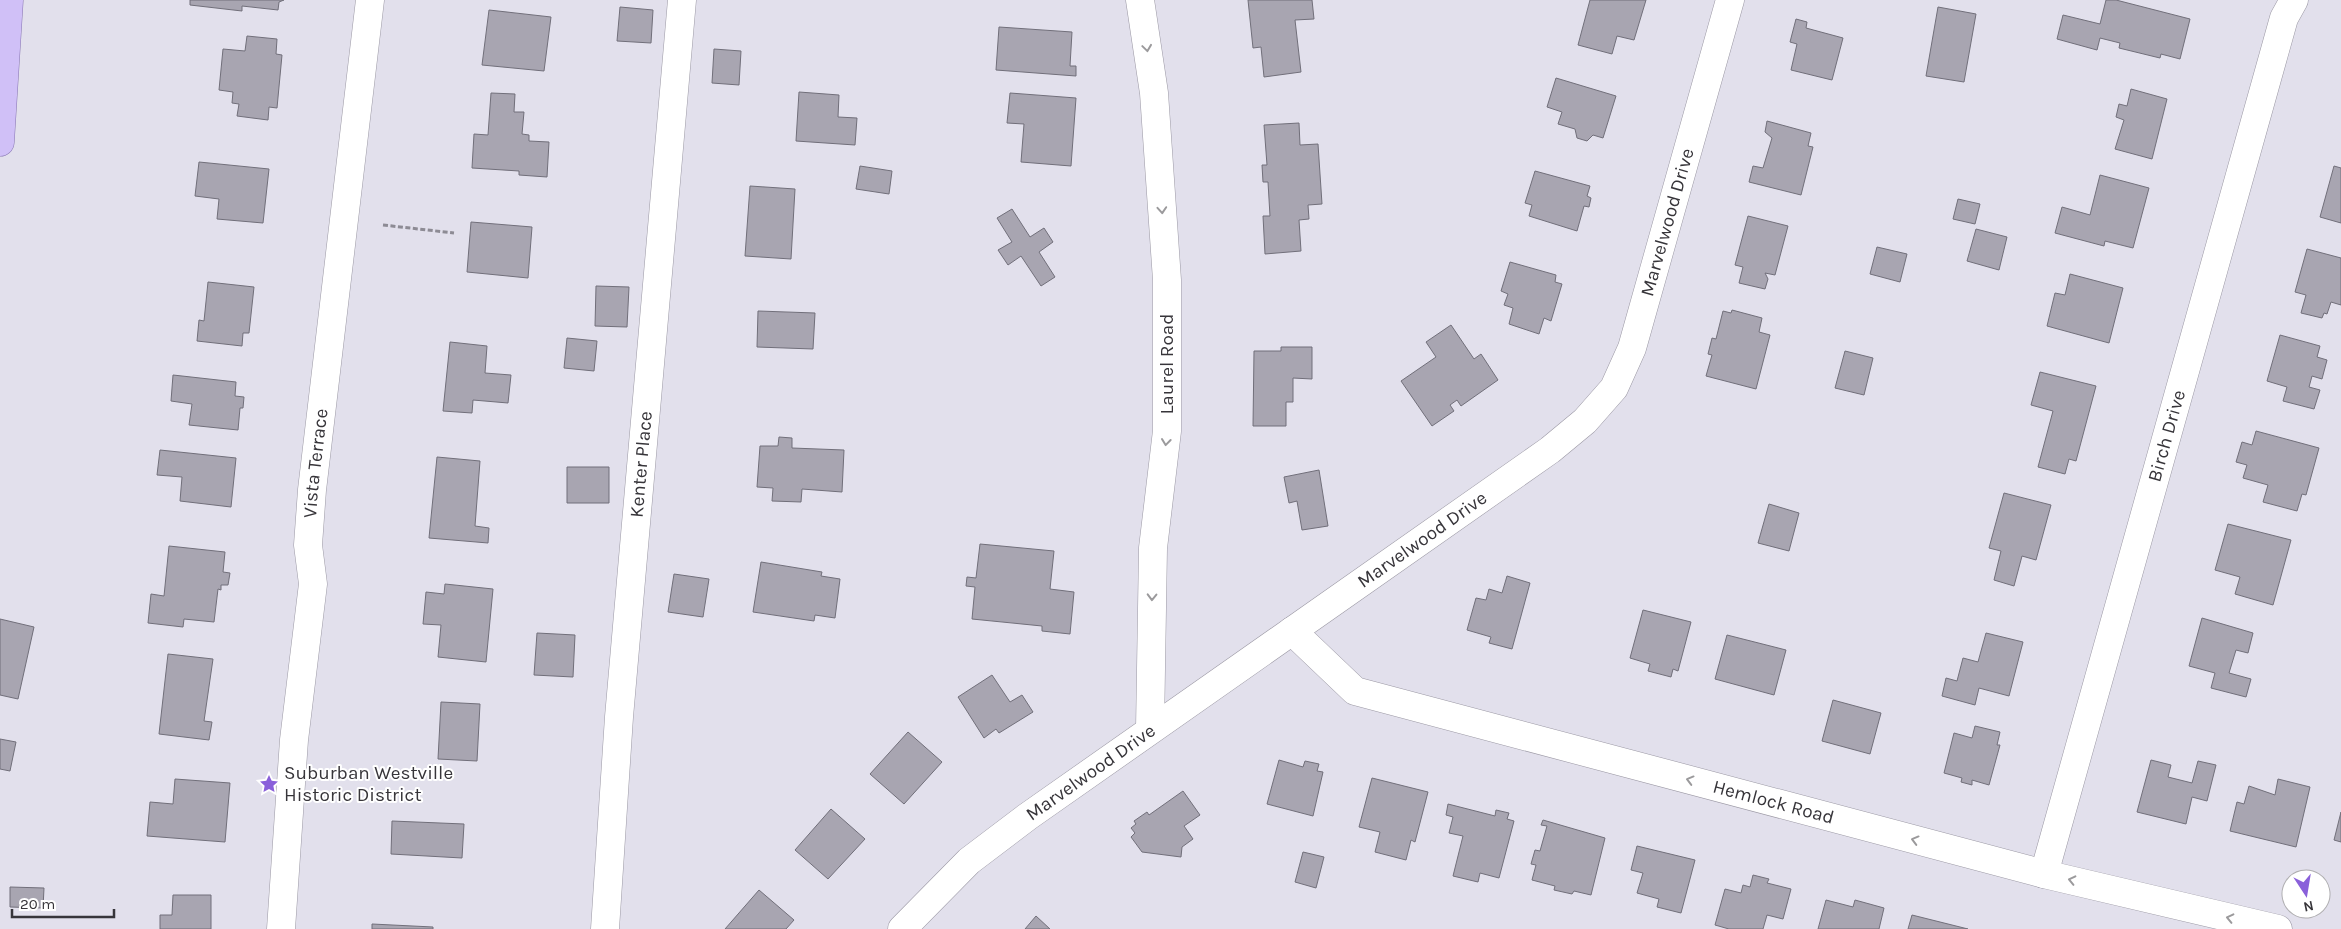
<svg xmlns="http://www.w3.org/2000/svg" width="2341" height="929" viewBox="0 0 2341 929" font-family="Karla,sans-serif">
  <rect width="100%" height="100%" fill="#e2e0ec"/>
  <path fill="#a8a5b1" stroke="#716f7a" d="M190,0H284L279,2L278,10L242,6V11L190,5Z
    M1248,0H1312L1314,19L1295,20L1301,72L1264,77L1261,47L1253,48Z
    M1590,0H1646L1634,40L1617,36L1612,54L1578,45Z
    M2106,0H2116L2190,19L2180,59L2161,54L2160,58L2119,48L2120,43L2100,38L2097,50L2057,39L2063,15L2100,24Z
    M620,7L653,10L651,43L617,41Z
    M1938,7L1976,14L1964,82L1926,76Z
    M489,10L551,17L544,71L482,65Z
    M1796,19L1807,22L1806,28L1843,38L1832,80L1791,70L1797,44L1790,42Z
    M999,27L1072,32L1070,66H1076V76L996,70Z
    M247,36L277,39L276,54L282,55L277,108L269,107L268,120L237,116L239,104L232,103L233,92L219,90L223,49L245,51Z
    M714,49L741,51L739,85L712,83Z
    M1556,78L1616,96L1603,138L1593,135L1587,141L1577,138L1575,129L1558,124L1562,112L1547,107Z
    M2131,89L2167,99L2152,159L2115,149L2124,120L2116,117L2119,104L2127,106Z
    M799,92L839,95L838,117L857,118L855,145L796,141Z
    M491,93L515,94L514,112H524L522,134L529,135V141L549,142L547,177L519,175V171L472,168L474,134L488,135Z
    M1010,93L1076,98L1071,166L1021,162L1024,124L1007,123Z
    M1767,121L1811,133L1808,146L1813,147L1801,195L1749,182L1753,166L1763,168L1772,138L1765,132Z
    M1299,123L1300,145L1318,144L1322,204L1308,205L1309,219L1299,220L1301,251L1265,254L1263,216H1270L1268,182H1263L1262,165H1267L1264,125Z
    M199,162L269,169L263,223L217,219L219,199L195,196Z
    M860,166L892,171L889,194L856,189Z
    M2334,166L2341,168V223L2320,217Z
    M1535,171L1590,186L1587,196L1591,198L1589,207L1584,206L1577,231L1529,216L1532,205L1525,203Z
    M2100,175L2149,188L2133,248L2105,241L2104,246L2055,233L2062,207L2090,215Z
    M750,186L795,189L791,259L745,256Z
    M1958,199L1980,204L1975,224L1953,219Z
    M1012,209L1030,237L1044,228L1053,242L1039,252L1055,277L1041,286L1021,256L1008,265L998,250L1012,242L997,218Z
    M1748,216L1788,226L1775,275L1765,273L1768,279L1765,289L1739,283L1743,267L1735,265Z
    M471,222L532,227L528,278L467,272Z
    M1976,229L2007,237L1999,270L1967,261Z
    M1877,247L1907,254L1900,282L1870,274Z
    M2307,249L2341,258V305L2331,302L2327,314L2324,313L2322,318L2301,313L2306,295L2295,292Z
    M1510,262L1556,275L1555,282L1562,284L1551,321L1544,318L1539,334L1509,324L1513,308L1504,305L1508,294L1501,291Z
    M2070,274L2123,288L2109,343L2047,326L2055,293L2065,295Z
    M208,282L254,287L249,333H243L242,346L197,341L199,320L204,321Z
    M596,286L629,287L627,327L595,326Z
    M1732,310L1762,318L1759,332L1770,335L1756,389L1706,376L1712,355L1708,354L1712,338L1716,339L1723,311L1731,313Z
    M758,311L815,313L813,349L757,347Z
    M1451,325L1474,359L1481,354L1498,380L1461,406L1457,400L1450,405L1454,411L1432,426L1401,381L1436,357L1426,342Z
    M2280,335L2320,346L2317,357L2327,360L2322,379L2312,376L2309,387L2320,390L2314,409L2283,401L2287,387L2267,381Z
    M567,338L597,341L594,371L564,368Z
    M450,342L487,346L485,373L511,375L508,403L473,400L472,413L443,411Z
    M1281,347H1312V379L1293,378V402H1286V426H1253L1254,351H1281Z
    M1845,351L1873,358L1864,395L1835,388Z
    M2040,372L2096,386L2076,461L2069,459L2065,474L2038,467L2053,411L2031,405Z
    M173,375L236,382L235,396L244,397L243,408H240L238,430L189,425L192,404L171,401Z
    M2256,431L2319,448L2306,495L2302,494L2297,511L2263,502L2268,485L2243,478L2247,465L2236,462L2242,442L2252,445Z
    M779,437L792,438V448L844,450L842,492L802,489L801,502L772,501L773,488L757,487L760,446H778Z
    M160,450L236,458L231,507L180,501L182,477L157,475Z
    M437,457L480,461L475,526L489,528L488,543L429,538Z
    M567,467H609V503H567Z
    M1319,470L1328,526L1302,530L1297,501L1289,503L1284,477Z
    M2004,493L2051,505L2036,560L2022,556L2014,586L1994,580L2001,551L1989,548Z
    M1769,504L1799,513L1789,551L1758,543Z
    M2228,524L2291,540L2273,605L2235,594L2240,577L2215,570Z
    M980,544L1054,551L1050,589L1074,592L1070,634L1042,631V626L972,619L975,587L966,586L967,577L976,578Z
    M169,546L225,552L223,572L230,573L228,585H221V590L218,589L214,622L184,619L183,627L148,623L151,594L164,596Z
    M761,562L822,572L821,576L840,579L835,618L815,615L814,621L753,612Z
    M674,574L709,579L703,617L668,612Z
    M1507,576L1530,583L1512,649L1489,643L1491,637L1467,630L1476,598L1486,600L1489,589L1502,593Z
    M445,584L493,589L486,662L438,657L441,625L423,624L426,592L444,594Z
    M1643,610L1691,622L1678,671L1673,669L1671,677L1648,671L1650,664L1630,658Z
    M2202,618L2253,633L2248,653L2236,650L2229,673L2251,679L2246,697L2211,688L2215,673L2189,666Z
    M0,619L34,627L18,699L0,695Z
    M537,633L575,635L573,677L534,675Z
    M1986,633L2023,642L2009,696L1979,688L1975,705L1942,696L1946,678L1957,681L1963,658L1978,662Z
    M1727,635L1786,650L1774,695L1715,679Z
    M168,654L213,659L204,721L212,722L209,740L159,734Z
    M992,675L1010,702L1022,695L1033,712L999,733L996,729L984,738L958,697Z
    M1833,700L1881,713L1870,754L1822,741Z
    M441,702L480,704L477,761L438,759Z
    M1975,726L2000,732L1997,745H2000L1989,785L1972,780V785L1961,782L1962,778L1944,773L1954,733L1972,738Z
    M908,732L942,762L904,804L870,774Z
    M0,739L16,742L10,771L0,769Z
    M1279,760L1303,767L1305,761L1319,764L1317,771L1323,772L1313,816L1267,804Z
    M2151,760L2171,765L2168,777L2192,783L2198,761L2216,765L2207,801L2192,797L2186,824L2137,812Z
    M1372,778L1428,792L1415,842L1411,840L1406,860L1375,852L1380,832L1359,827Z
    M175,779L230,783L225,842L147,836L150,802L173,804Z
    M2278,779L2310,787L2296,847L2230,831L2237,802L2244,804L2249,786L2275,795Z
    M1183,791L1200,815L1184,826L1193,839L1182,847L1181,857L1142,852L1131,837L1135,833L1131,828L1136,824L1134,821L1147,812L1149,815Z
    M1448,804L1495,816L1496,810L1509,813L1507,819L1514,821L1499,878L1480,873L1478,882L1453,876L1463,836L1449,833L1453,817L1446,815Z
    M831,809L865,839L828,879L795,850Z
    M2341,812V842L2334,840Z
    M1543,820L1605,838L1591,895L1574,891L1572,894L1554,890L1555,886L1532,880L1536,865L1531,864L1535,850L1540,851L1547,826L1541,825Z
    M392,821L464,824L462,858L391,854Z
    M1637,846L1695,860L1681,913L1657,907L1659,899L1637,893L1643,873L1631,870Z
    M1303,852L1324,857L1316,888L1295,882Z
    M1753,875L1769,879L1767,883L1791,889L1783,919L1767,915L1763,929H1729L1715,925L1725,889L1741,893L1743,885L1750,887Z
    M10,887L44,888L43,908L10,907Z
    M759,890L794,920L786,929H725Z
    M173,895H211V929H160V915H172Z
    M1826,900L1853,907L1855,900L1884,908L1879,929H1818Z
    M1912,915L1968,929H1908Z
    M1036,916L1050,929H1025Z
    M372,924L433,927V929H372Z"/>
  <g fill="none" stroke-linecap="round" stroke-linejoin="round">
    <g stroke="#9b98a4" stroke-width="29">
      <g id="minor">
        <path d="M1140,0L1154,93L1167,280V431L1153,548L1150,729"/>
        <path id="s1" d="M1292,631L1355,691L2044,874L2278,929"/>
        <path id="s2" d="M2044,874L2284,18L2294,0"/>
        <path id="s3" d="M281,929L294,740L313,584L308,545L312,490L370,0"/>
        <path id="s4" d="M605,929L619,717L682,0"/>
        <path id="s5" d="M902,929L969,861L1027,817L1550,450L1585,421L1614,388L1632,348L1730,0"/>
      </g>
    </g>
    <g stroke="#8674b1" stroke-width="29">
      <path id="major" d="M0,142L9,0"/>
    </g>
    <path stroke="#8d8b94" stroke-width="3" stroke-dasharray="5 2.5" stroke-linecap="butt" d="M383,225L454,233"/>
    <use href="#minor" stroke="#fff" stroke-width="28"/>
    <use href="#major" stroke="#d0c0f7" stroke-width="28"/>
  </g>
  <defs><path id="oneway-chevron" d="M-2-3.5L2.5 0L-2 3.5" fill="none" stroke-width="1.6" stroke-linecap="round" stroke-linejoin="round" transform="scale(1.25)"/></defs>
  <g stroke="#9b9a9c">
    <use href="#oneway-chevron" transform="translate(1147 48) rotate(82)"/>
    <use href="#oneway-chevron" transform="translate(1162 210) rotate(86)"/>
    <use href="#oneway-chevron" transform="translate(1166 442) rotate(97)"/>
    <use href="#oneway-chevron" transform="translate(1152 597) rotate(91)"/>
    <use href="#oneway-chevron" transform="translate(1690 780) rotate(-165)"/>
    <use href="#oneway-chevron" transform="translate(1915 840) rotate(-165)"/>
    <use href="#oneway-chevron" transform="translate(2072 880) rotate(-167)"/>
    <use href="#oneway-chevron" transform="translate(2230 918) rotate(-167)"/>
  </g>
  <defs>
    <g id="sight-bare" transform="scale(1.5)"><path d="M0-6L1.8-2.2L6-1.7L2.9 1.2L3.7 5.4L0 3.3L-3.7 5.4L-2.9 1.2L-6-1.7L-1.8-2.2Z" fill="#8a60da" stroke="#fff" stroke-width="2.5" paint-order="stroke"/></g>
  </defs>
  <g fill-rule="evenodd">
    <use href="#sight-bare" x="269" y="784"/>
  </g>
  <g text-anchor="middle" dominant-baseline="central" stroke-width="4" stroke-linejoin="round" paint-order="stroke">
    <g font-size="19" fill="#37353a" stroke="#fff">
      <text stroke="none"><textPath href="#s5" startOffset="1071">Marvelwood Drive</textPath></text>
      <text transform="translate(1167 364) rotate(-90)">Laurel Road</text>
      <text stroke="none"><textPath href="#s2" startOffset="455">Birch Drive</textPath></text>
      <text stroke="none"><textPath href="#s3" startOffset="468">Vista Terrace</textPath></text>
      <text stroke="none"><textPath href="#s4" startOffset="466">Kenter Place</textPath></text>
      <text stroke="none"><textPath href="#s5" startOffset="651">Marvelwood Drive</textPath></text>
      <text stroke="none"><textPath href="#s5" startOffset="246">Marvelwood Drive</textPath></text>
      <text stroke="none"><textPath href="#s1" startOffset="520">Hemlock Road</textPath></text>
    </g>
    <g font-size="19" fill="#37353a" stroke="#fff" text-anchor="start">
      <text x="284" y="773">Suburban Westville<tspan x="284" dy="22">Historic District</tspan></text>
    </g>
  </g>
  <g transform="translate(2306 894) rotate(168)"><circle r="24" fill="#ffffff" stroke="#afaeb0"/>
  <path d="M0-4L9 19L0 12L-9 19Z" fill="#8a60da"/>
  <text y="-8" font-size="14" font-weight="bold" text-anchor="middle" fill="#37353a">N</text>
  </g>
  <path d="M12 909v8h102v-8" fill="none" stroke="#37353a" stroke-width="2.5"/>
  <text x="20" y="909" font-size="15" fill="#37353a" stroke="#ffffff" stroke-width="4" paint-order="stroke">20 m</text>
</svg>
